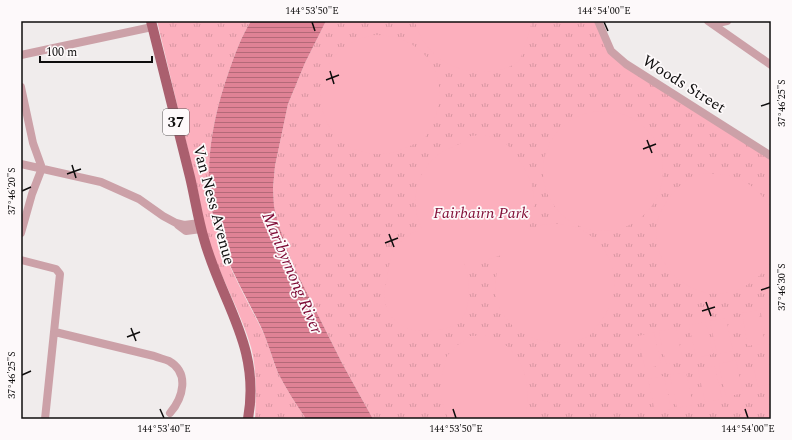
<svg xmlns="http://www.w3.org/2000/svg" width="792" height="440" viewBox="0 0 792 440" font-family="Spectral,serif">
  <defs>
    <pattern id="grass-tufts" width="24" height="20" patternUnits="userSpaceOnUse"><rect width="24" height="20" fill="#fcafbd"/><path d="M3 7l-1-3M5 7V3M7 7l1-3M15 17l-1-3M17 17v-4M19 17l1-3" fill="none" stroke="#d795a1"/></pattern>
    <pattern id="water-rules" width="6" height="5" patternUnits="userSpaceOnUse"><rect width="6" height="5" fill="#df8295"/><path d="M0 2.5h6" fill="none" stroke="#b36978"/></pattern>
  </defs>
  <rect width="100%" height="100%" fill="#f0ecec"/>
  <path fill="url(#grass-tufts)" d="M157,21H251C241,37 235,54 229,71C211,122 201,178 217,231C227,266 246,298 262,330C269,344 272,359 278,373C286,389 296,404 306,419H255C256,395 257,370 251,347C240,310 220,276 208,240C202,221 201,202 196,183C183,129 170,75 157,21Z
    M326,21H598L617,56L771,156V419H373L342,363L293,265L278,223L274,206L273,188L275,166L288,104L305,63Z"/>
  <path fill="#fcafbd" d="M415,21H532C530,29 523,56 518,62C514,66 500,70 495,71C460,77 423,57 415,21Z
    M375,35C415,34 447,66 438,107C436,118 430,128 425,138C412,145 399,153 383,154C308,158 295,47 375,35Z
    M543 171a60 60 0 1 1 120 0a60 60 0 1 1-120 0Z
    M486,135C492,137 499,138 504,142C511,148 516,155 521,163C536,187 538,204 528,230C535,227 543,224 551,224C590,221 621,257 613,295C611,308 604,317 596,327C594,329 593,332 591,334C583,341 566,343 556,343C539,341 525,337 512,325C490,304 493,280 502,255L486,260H463C470,276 473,308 459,322C453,328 439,330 431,331C407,333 385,321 384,295C384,289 386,285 387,280C388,273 388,268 390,262C391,258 391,253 393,250C397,244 407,235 414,232C416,231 420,231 423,231C409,205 415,172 439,154C446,149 454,147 461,143C464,141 467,137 471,136C475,135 482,136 486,135Z
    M720,174C743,177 761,189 771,210C771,221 773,249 771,258C768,267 761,275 754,280C702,323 628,256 667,201C672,193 687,177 696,175C703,173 713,174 720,174Z
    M771,307V341L767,342L760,309Z
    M758,310L765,343L748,346L742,313Z
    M726,318L733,351L717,354L710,321Z
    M706,322L713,354L696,358L689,325Z
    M676,328L683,361L666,364L659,331Z
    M654,332L661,365L645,369L638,336Z
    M470,336C475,336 481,335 486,336C496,337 503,342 510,349C529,369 530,393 525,419H448L441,399V379L447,356L455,347Z
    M764,358L770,384L758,387L752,360Z
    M736,360L743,393L726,397L719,364Z
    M715,366L722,399L705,402L698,369Z
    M686,372L693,405L677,408L670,375Z
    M664,376L671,409L655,412L648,379Z"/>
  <path fill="url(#water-rules)" d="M251,21H326L305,63L288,104L275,166L273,188L274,206L278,223L293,265L342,363L373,419H306C296,404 286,389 278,373C272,358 268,342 261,327C246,296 227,265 217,231C201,178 211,122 229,71C235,54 241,37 251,21Z"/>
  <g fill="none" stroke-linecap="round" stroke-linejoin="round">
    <path stroke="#cca1a8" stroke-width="8" d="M598,21L611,51L626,64L771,156
      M708,21L771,65
      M713,24L727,21
      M21,55L152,27
      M21,87L33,143L42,168L32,194L21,233
      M21,164L101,182L139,199L163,216L176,223L184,225L200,223
      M178,225L186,231L201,229
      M21,260L56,269L60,274L45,419
      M55,332L154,356C159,358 164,359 169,361C190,373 183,398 170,413"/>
    <path stroke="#aa5f6e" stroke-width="10" d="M151,21C164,73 177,125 190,177C195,198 198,219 204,239C222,304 261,346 248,419"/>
  </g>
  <path fill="none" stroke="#0e0d0d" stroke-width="1.5" d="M312,22L315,31M604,22L608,31M330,71L334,84M326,80L339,75M761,106L770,103M647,140L652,153M643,149L656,144M72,165L76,178M67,174L81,169M22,191L31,187M389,234L394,247M385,243L398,238M761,290L770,287M706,302L711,316M702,311L715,307M131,328L136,341M127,337L140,332M22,375L31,371M160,409L164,418M453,409L456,418M745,409L748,418"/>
  <g text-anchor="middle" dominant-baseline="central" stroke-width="3.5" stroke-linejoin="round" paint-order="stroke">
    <rect fill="#fdf9fa" stroke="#565454" stroke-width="1" x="163" y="109" width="26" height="26" rx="3"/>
    <g font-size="15" font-weight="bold" fill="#0e0d0d">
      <text x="176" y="122">37</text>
    </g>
    <g font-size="16" fill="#0e0d0d" stroke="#fdf9fa">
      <text transform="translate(684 84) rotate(32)">Woods Street</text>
      <text transform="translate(214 205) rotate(75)">Van Ness Avenue</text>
    </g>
    <g font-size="16" font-style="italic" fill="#831139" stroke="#fdf9fa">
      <text x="481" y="213">Fairbairn Park</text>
    </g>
    <g font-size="17" font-style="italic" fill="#7d0935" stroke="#fdf9fa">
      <text transform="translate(292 273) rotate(67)">Maribyrnong River</text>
    </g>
  </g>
  <rect width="792" height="440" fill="none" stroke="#fdf9fa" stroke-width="44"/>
  <path d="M40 56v6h112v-6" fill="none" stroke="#0e0d0d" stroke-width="2"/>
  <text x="46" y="56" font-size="12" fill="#0e0d0d" stroke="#fdf9fa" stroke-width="3" paint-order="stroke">100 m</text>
  <rect x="22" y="22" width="748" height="396" fill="none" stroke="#0e0d0d" stroke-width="1.5"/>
  <g font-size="10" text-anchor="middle" fill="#0e0d0d">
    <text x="312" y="14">144°53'50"E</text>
    <text x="604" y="14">144°54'00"E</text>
    <text transform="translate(781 103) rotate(-90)" y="4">37°46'25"S</text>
    <text transform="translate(11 191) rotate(-90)" y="4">37°46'20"S</text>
    <text transform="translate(781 287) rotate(-90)" y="4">37°46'30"S</text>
    <text transform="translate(11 375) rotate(-90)" y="4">37°46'25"S</text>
    <text x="164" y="432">144°53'40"E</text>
    <text x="456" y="432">144°53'50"E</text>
    <text x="748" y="432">144°54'00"E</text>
  </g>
</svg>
